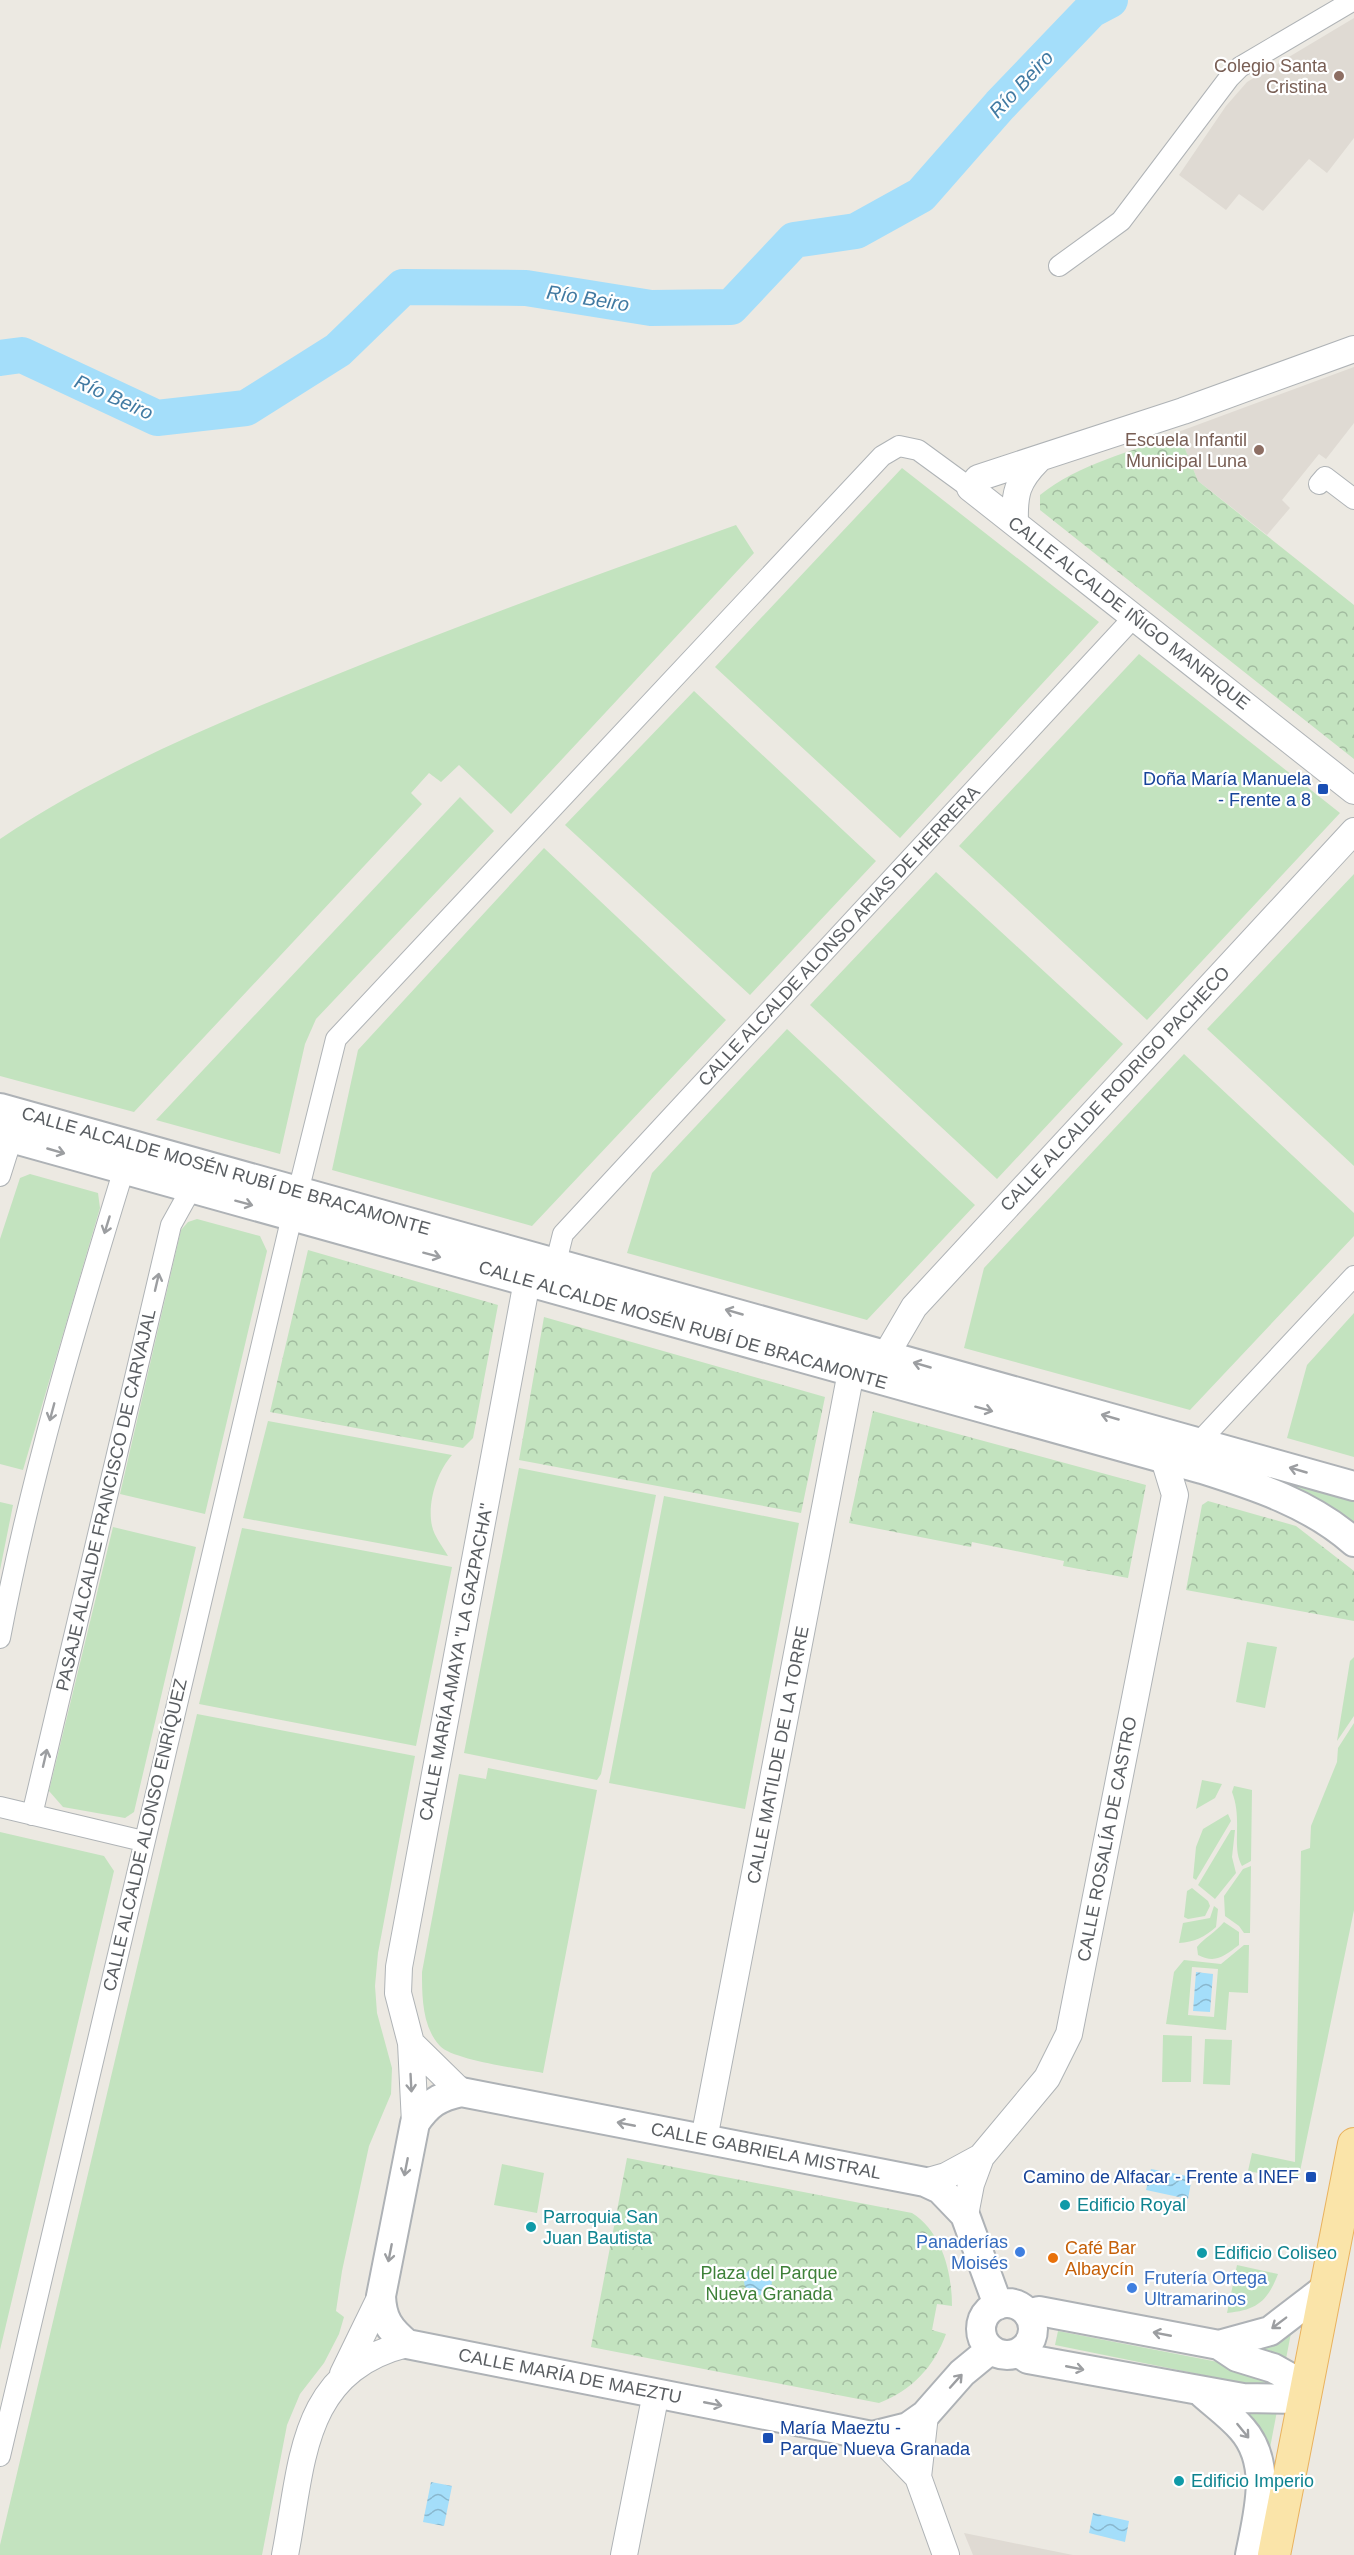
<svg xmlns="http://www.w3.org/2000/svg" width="1354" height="2555" viewBox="0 0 1354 2555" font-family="Helvetica,sans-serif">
  <defs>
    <pattern id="park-crowns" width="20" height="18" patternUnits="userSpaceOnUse" patternTransform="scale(1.5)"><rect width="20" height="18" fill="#c3e3bf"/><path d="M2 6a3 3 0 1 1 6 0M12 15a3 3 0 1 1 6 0" fill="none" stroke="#a1bb9f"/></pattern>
    <pattern id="water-waves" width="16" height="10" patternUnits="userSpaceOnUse" patternTransform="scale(1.5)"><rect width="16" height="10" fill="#a4defa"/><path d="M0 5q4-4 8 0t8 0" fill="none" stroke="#89b7ce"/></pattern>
  </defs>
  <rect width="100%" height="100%" fill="#ece9e2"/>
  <path fill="#dfdad3" d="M1354,18V138L1327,173L1309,159L1263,211L1239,194L1226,210L1179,175L1226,106L1247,82Z
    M1354,367V423L1326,459L1319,454L1282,500L1290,508L1267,535L1198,481L1178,432Z
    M964,2533L1073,2555H973Z"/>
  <path fill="#c3e3bf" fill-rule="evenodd" d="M902,468L1099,622L900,838L715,667Z
    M736,525L754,553L511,814L459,765L441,782L429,773L411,793L422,804L134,1112L0,1076V839C103,770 219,722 333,676C467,622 601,573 736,525Z
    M1139,654L1340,813L1147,1020L959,846Z
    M694,691L876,861L750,995L565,825Z
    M460,797L494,831L316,1019L305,1044L280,1154L156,1120Z
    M544,848L726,1020L532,1226L332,1170L358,1050Z
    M936,872L1123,1044L997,1179L810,1005Z
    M1354,874V1166L1207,1029Z
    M787,1029L975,1205L867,1320L627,1253L652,1173Z
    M1184,1054L1354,1213V1236L1190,1410L964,1348L984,1268Z
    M30,1174L98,1193L100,1208L23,1470L0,1464V1239L20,1178Z
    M197,1219L260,1236L267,1251L205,1514L120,1494L181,1230L188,1222Z
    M1354,1313V1457L1287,1438L1307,1365Z
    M268,1421L452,1455C437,1472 427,1503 432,1526C434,1536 443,1547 448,1556L243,1518Z
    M519,1468L656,1495L601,1774L597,1780L464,1753Z
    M1263,1470L1354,1498V1525C1324,1503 1296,1488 1261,1476Z
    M664,1496L799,1523L745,1809L609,1783Z
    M0,1502L13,1505L0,1570Z
    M113,1527L196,1547L134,1812L125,1818L63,1807L49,1791Z
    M242,1528L452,1567L416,1746L199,1704Z
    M1247,1642L1277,1647L1265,1708L1236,1702Z
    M1354,1657V1716L1337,1741L1350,1661Z
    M197,1714L415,1756L378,1953L375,1986L377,2013L392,2068L391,2094L369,2146L342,2271L336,2311L344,2317L339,2334L324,2363L300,2394L287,2425L262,2555H0V2545Z
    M1354,1723V1910L1298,2181L1248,2171L1252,2153L1295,2162L1301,1851L1310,1848L1311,1826L1337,1762L1338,1748Z
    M488,1768L597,1790L543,2073C521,2069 453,2060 440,2046C422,2027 422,1996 422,1972L459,1774L486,1779Z
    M1202,1780L1222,1784L1215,1798L1196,1809Z
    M1234,1786L1252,1790L1251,1861L1242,1866C1231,1847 1243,1820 1232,1792Z
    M1228,1814L1231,1821L1196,1880L1193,1878L1196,1847L1203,1829Z
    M1231,1830H1235L1232,1857L1236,1873L1215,1899L1198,1885Z
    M0,1832L104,1856L114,1871L0,2350Z
    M1251,1866L1250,1933H1244L1239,1926L1225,1916L1224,1896L1243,1869Z
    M1192,1888L1208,1901L1210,1906L1205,1916L1188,1919L1184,1917L1187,1891Z
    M1214,1906L1218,1909L1216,1927C1205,1937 1194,1942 1179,1943L1183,1923L1210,1918Z
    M1224,1922L1239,1932V1945C1224,1956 1216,1964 1198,1955L1197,1947C1204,1938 1216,1932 1224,1922Z
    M1244,1945H1249L1248,1993L1229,1992L1226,2030L1166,2024L1174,1972L1184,1960L1221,1964ZM1192,1967L1218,1969L1214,2017L1188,2015Z
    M1163,2035L1192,2036L1191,2082H1162Z
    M1205,2039L1232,2040L1230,2085L1203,2084Z
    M502,2164L544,2173L537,2213L494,2205Z
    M1237,2265L1278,2274C1267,2302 1257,2310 1227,2313Z
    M1058,2331L1249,2368L1280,2378L1270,2387L1247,2384L1055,2345Z
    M1291,2333L1285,2364L1247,2353Z
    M1236,2409L1277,2411L1269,2453Z"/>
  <path fill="url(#park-crowns)" d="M1179,434L1198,481L1354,605V759L1040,510V495C1078,464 1134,451 1179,434Z
    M308,1250L498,1305L473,1438L463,1448L270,1412Z
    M544,1317L825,1397L801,1513L519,1460Z
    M873,1411L1146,1485L1128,1578L1063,1566L1064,1561L972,1542L971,1547L849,1523Z
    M1208,1501L1296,1526L1354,1571V1621L1186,1590L1202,1505Z
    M627,2158L912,2213C942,2232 952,2272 952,2306L937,2304L932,2330L946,2334C934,2367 912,2390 879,2403L591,2347Z"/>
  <path fill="url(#water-waves)" d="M1196,1972L1213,1974L1210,2012L1193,2011Z
    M1151,2169L1192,2177L1188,2199L1146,2190Z
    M744 2281a14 14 0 1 1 28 0a14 14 0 1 1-28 0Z
    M431,2482L452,2486L444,2526L423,2522Z
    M1093,2513L1129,2521L1125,2542L1089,2533Z"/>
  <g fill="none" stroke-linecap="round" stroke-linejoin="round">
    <path stroke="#a4defa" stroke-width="36" d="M0,358L22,355L157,418L246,408L338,350L403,287L526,288L651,308L731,307L794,240L856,231L921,195L1000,105L1091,10L1110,0"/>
    <g stroke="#afb3b6" stroke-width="22">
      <path id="minor" d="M1059,266L1121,221L1229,78L1240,67L1354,0
        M1319,484L1325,477L1354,499
        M0,1176L12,1138
        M298,1192L336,1039L882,456L899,446L918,450L970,488
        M556,1262L563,1234L1134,617
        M1199,1442L1354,1276
        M0,1638C30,1479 76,1325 124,1169
        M0,1807L143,1841
        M32,1815L171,1225L191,1189
        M0,2456L292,1216"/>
    </g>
    <g stroke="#afb3b6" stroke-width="28">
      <path id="tertiary" d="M1354,349L1183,411L978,478L970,488L1354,791
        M1015,523C1014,494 1017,481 1038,460
        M886,1355L914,1307L1354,831
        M411,2043L461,2092
        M415,2123L411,2043L398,1993L399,1967L527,1281
        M704,2139L851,1372
        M925,2182L946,2176L981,2157L1047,2078L1069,2034L1175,1495L1164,1459
        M965,2215L971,2184L981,2157
        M343,2374L381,2296
        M872,2436L888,2446L918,2477L946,2555
        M918,2477L925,2415
        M285,2555C303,2464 299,2371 407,2344
        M624,2555L656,2393"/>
    </g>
    <g stroke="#aeb2b6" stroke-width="32">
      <path id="secondary" d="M0,1108L1354,1486
        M0,1135L1202,1469C1256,1486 1311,1504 1354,1542
        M981 2329a26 26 0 1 1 52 0a26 26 0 1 1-52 0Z
        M1028,2314L1039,2311L1219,2345L1237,2357L1273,2368L1307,2387
        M1219,2345L1270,2331L1326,2288
        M990,2350L962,2373L925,2415L908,2427L872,2436L407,2344C389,2329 382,2319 381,2296L415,2123C428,2104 438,2097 461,2092L925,2182L940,2189L965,2215L998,2305
        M1019,2353L1028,2359L1243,2398L1304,2399
        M1200,2391C1214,2404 1230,2415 1242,2429C1273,2464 1258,2514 1250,2555"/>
    </g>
    <g stroke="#e9b25e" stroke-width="34">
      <path id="primary" d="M1274,2555L1354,2144"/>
    </g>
    <use href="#minor" stroke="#fff" stroke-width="20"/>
    <use href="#tertiary" stroke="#fff" stroke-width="26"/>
    <use href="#secondary" stroke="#fff" stroke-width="28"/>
    <use href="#primary" stroke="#fae4a9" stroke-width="32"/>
  </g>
  <defs><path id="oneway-shaft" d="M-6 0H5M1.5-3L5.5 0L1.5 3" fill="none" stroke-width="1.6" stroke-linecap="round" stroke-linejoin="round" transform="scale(1.5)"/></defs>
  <g stroke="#9c9ea1">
    <use href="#oneway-shaft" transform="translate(56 1151) rotate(16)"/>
    <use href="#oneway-shaft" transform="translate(244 1203) rotate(15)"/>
    <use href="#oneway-shaft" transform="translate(107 1225) rotate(107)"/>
    <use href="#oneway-shaft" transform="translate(432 1255) rotate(15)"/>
    <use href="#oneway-shaft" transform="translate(157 1282) rotate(-77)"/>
    <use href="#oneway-shaft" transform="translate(734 1312) rotate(-164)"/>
    <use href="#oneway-shaft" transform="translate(922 1365) rotate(-164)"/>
    <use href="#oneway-shaft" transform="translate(984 1409) rotate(15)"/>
    <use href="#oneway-shaft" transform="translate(52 1412) rotate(105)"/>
    <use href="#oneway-shaft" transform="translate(1110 1417) rotate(-164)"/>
    <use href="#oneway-shaft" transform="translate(1298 1470) rotate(-164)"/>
    <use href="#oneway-shaft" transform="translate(45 1758) rotate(-77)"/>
    <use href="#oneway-shaft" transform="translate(411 2083) rotate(87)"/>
    <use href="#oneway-shaft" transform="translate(626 2124) rotate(-169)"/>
    <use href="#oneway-shaft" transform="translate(406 2167) rotate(101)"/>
    <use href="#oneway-shaft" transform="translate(390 2253) rotate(101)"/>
    <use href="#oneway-shaft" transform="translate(1279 2323) rotate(143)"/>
    <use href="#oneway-shaft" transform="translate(1162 2334) rotate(-169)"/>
    <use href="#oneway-shaft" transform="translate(1075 2368) rotate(11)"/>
    <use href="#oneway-shaft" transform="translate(956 2381) rotate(-48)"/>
    <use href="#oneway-shaft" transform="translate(713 2404) rotate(11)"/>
    <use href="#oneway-shaft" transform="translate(1243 2431) rotate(51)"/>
  </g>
  <g fill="#8d6e63" stroke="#fff" stroke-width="2">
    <circle cx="1339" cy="76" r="6"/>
    <circle cx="1259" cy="450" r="6"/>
  </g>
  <g fill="#1a4fb4" stroke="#fff" stroke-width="2">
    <rect x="1317" y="783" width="12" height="12" rx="3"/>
    <rect x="1305" y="2171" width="12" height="12" rx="3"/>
    <rect x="762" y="2432" width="12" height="12" rx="3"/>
  </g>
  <g fill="#0f9aa8" stroke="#fff" stroke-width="2">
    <circle cx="1065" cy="2205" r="6"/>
    <circle cx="531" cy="2227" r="6"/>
    <circle cx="1202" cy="2253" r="6"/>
    <circle cx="1179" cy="2481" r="6"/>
  </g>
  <g fill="#3f7fe0" stroke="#fff" stroke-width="2">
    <circle cx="1020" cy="2252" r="6"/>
    <circle cx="1132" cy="2288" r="6"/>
  </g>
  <circle fill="#e8710a" stroke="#fff" stroke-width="2" cx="1053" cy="2258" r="6"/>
  <g text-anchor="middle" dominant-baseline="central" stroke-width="4.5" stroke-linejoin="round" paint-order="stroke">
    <g font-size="18" fill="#785e54" stroke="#fff" text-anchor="end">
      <text x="1327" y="66">Colegio Santa<tspan x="1327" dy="21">Cristina</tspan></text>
      <text x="1247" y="440">Escuela Infantil<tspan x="1247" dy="21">Municipal Luna</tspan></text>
    </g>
    <g font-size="18" fill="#5a5e62" stroke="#fff">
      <text transform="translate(1129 613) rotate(38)">CALLE ALCALDE IÑIGO MANRIQUE</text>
      <text transform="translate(839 936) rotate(-47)">CALLE ALCALDE ALONSO ARIAS DE HERRERA</text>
      <text transform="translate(1115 1089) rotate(-47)">CALLE ALCALDE RODRIGO PACHECO</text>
      <text transform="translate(226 1171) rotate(16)">CALLE ALCALDE MOSÉN RUBÍ DE BRACAMONTE</text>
      <text transform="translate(683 1325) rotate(16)">CALLE ALCALDE MOSÉN RUBÍ DE BRACAMONTE</text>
      <text transform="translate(106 1500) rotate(-77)">PASAJE ALCALDE FRANCISCO DE CARVAJAL</text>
      <text transform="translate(456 1662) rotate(-79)">CALLE MARÍA AMAYA "LA GAZPACHA"</text>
      <text transform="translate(778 1755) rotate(-79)">CALLE MATILDE DE LA TORRE</text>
      <text transform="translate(145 1835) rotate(-77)">CALLE ALCALDE ALONSO ENRÍQUEZ</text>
      <text transform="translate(1107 1839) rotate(-79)">CALLE ROSALÍA DE CASTRO</text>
      <text transform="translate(766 2151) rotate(11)">CALLE GABRIELA MISTRAL</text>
      <text transform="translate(570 2376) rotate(11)">CALLE MARÍA DE MAEZTU</text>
    </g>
    <g font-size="18" fill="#164399" stroke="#fff" text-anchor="end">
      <text x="1311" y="779">Doña María Manuela<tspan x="1311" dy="21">- Frente a 8</tspan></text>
      <text x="1299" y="2177">Camino de Alfacar - Frente a INEF</text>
      <text x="780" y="2428" text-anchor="start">María Maeztu -<tspan x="780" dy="21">Parque Nueva Granada</tspan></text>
    </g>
    <g font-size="18" fill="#0d838f" stroke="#fff" text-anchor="start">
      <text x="1077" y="2205">Edificio Royal</text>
      <text x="543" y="2217">Parroquia San<tspan x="543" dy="21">Juan Bautista</tspan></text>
      <text x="1214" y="2253">Edificio Coliseo</text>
      <text x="1191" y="2481">Edificio Imperio</text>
    </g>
    <g font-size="18" fill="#366cbe" stroke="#fff" text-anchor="end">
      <text x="1008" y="2242">Panaderías<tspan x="1008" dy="21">Moisés</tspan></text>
      <text x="1144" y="2278" text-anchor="start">Frutería Ortega<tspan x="1144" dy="21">Ultramarinos</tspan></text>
    </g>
    <g font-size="18" fill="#c56008" stroke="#fff" text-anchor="start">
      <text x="1065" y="2248">Café Bar<tspan x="1065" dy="21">Albaycín</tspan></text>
    </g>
    <g font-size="18" fill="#3e8139" stroke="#fff">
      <text x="769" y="2273">Plaza del Parque<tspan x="769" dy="21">Nueva Granada</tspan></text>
    </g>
    <g font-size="20" font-style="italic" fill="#417aa2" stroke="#fff">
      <text transform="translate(1021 84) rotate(-47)">Río Beiro</text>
      <text transform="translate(588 298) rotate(9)">Río Beiro</text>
      <text transform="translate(114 397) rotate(24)">Río Beiro</text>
    </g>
  </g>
</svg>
